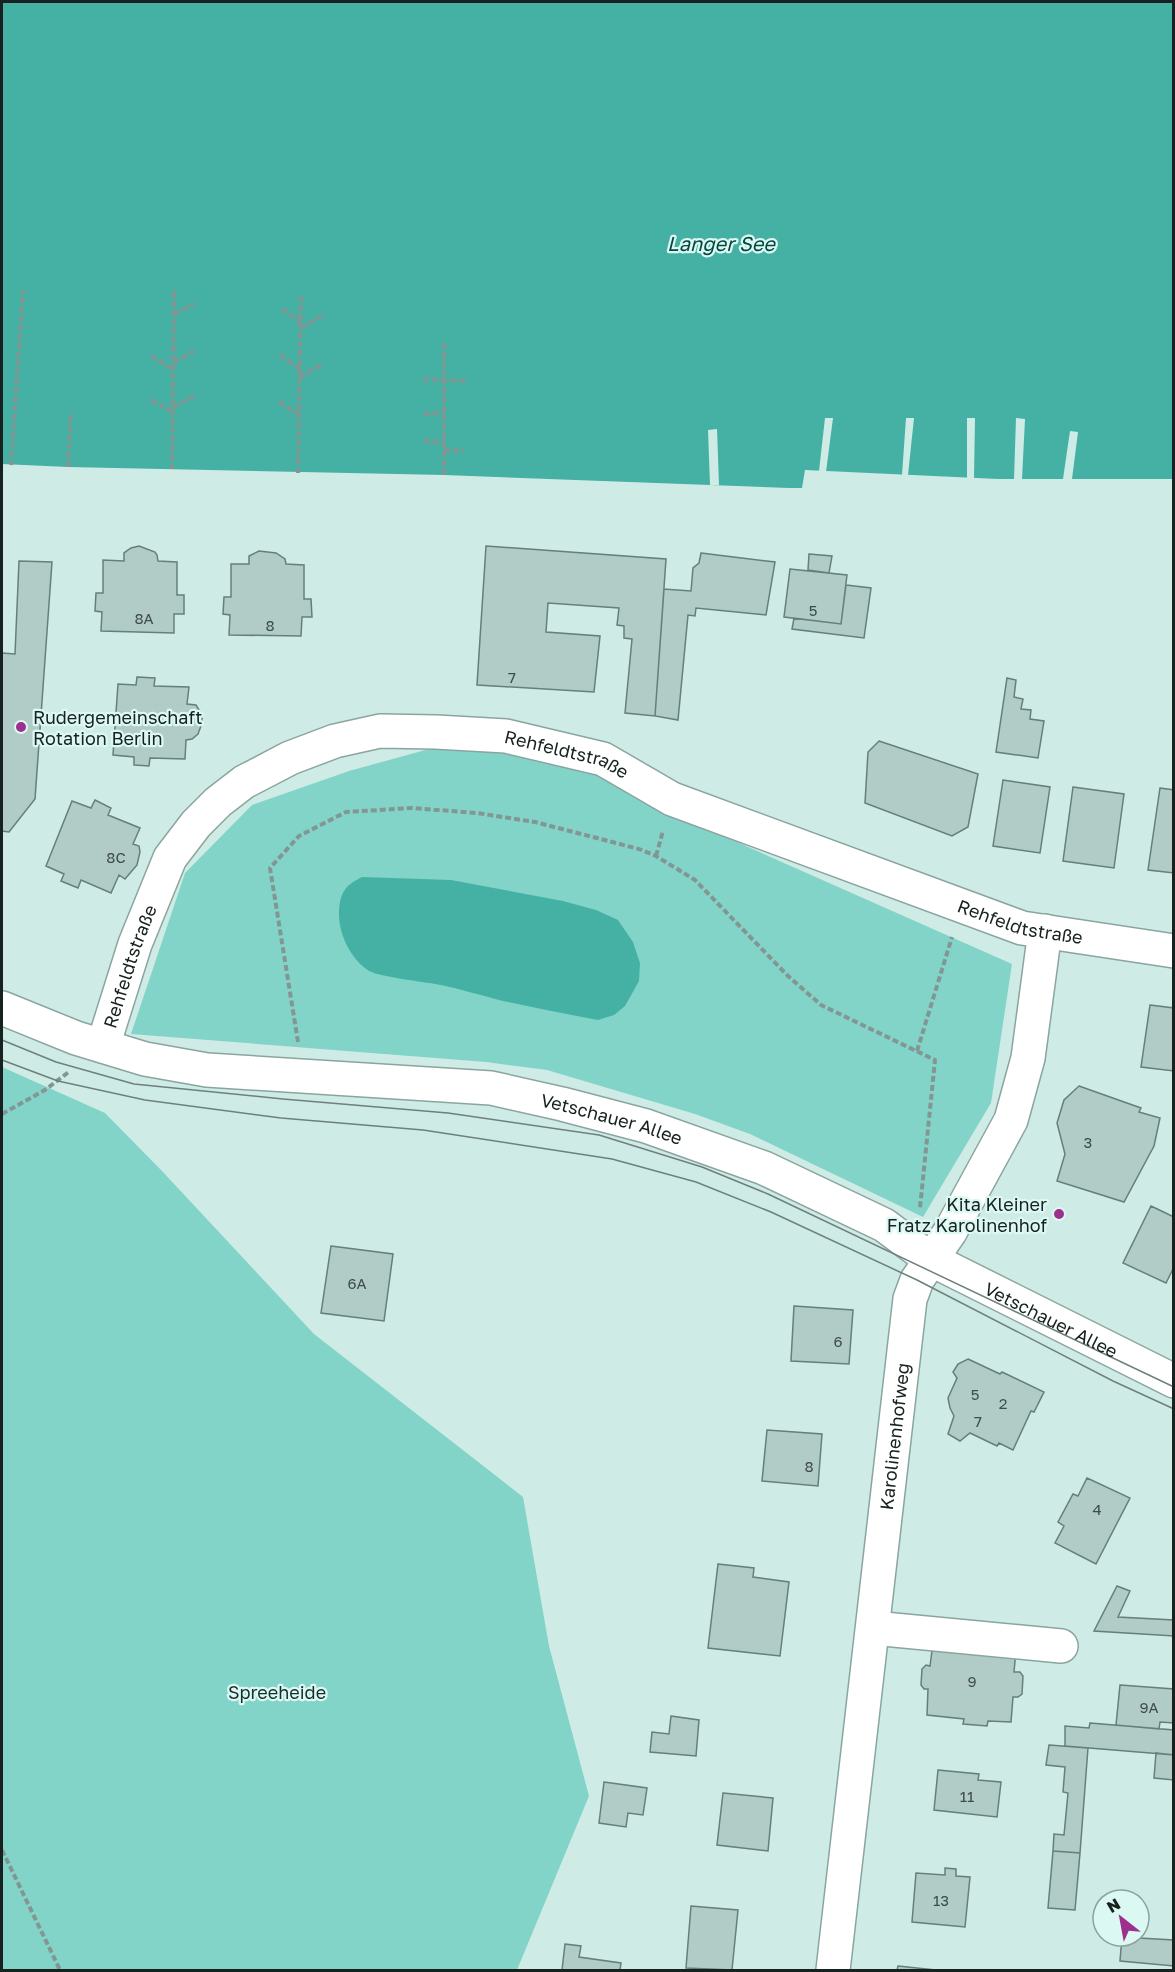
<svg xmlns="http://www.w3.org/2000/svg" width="1175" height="1972" viewBox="0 0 1175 1972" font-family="'Golos Text',sans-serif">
  <rect width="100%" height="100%" fill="#cfebe6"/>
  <path fill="#83d4c8" d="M440,746L520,754L576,764L748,847L1012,964L991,1103L923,1217L750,1134L695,1114L547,1070L486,1062L131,1034L185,873L252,805L349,771Z
    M2,1067L105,1113L161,1170L314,1334L523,1497L549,1646L589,1796L517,1970H2Z"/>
  <path fill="#45b1a4" d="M2,2H1173V479H998L805,470L802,488H789L444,475L68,467L2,464Z
    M362,877L451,880L563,901L596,910L618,920L633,942L640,963L639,981L625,1006L614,1015L598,1020C565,1014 532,1007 499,1000C480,995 460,989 441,985C426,982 380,977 369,971C352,960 340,937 339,917C339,895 343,886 362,877Z"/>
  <path fill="#cfebe6" d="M825,418H833L826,472L819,471Z
    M906,418H914L908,475H902Z
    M967,418H975L974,478H967Z
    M1016,418L1025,419L1022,479H1014Z
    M717,429L719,485H710L708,430Z
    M1070,431L1078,432L1072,479H1063Z"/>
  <path fill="#b1ccc7" stroke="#657f7a" stroke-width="1.5" d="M139,546L155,552L157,555L158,561L177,562V595H184V614H174V633L101,631L102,612L95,611L96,593H103V560L124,561V553L131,548Z
    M486,546L666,559L655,716L625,713L632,639L624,638V626L617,625L619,608L548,603L546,632L600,636L594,692L477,685Z
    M259,551L276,553L285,559L286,564L304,565V599H311L312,617H302L301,636L229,635L230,615L223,614L224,597H231V564H249V556Z
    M701,553L775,562L766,615L696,608L695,616L688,615L678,720L655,716L664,589L691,591L693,568L699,563Z
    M809,554L832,556L829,573L808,570Z
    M19,561L52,562L35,799L9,832L2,831V653L15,654Z
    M790,569L847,575L841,624L784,617Z
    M846,585L871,588L864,638L792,629L794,618L841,624Z
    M137,677L155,678L154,686L189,687L187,704L196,705L202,715V723L198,734L192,739L186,740L185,759L150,758L149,766L134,765V757L113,755L118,684L136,685Z
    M1007,678L1016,680L1014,697L1023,699L1021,709L1031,710L1030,719L1044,721L1038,758L996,752Z
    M879,741L978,774L968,827L952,836L865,803L868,752Z
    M1003,780L1050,787L1040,853L993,846Z
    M1073,787L1124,794L1114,868L1063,861Z
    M1160,788L1174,790V873L1148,870Z
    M95,800L111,808L108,815L140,828L133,844L139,846L140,852L137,865L125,879L119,875L111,893L81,880L78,888L61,881L64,874L46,866L72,801L91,808Z
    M1150,1005L1174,1008V1071L1141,1067Z
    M1079,1086L1141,1108L1139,1112L1160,1118L1154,1146L1124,1202L1057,1181L1065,1154L1057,1123L1064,1100Z
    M1151,1206L1174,1217V1267L1166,1283L1123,1263Z
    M331,1246L393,1254L384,1321L321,1313Z
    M794,1306L853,1310L849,1364L791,1361Z
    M968,1359L1000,1374L1002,1372L1044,1392L1034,1412L1031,1411L1013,1450L999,1443L997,1446L970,1433L960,1441L948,1434L954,1416L950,1408L948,1398L957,1378L953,1372L958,1364Z
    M767,1430L822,1434L818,1486L762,1481Z
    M1087,1478L1130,1498L1096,1564L1055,1543L1064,1526L1058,1522L1073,1494L1078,1496Z
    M718,1564L754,1568L753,1577L789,1582L780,1656L708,1648Z
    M1117,1586L1130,1591L1118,1617L1174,1620V1636L1094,1631Z
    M933,1643L1016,1650L1014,1672H1020L1023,1676L1022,1694L1018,1697H1013L1011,1722L988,1721L987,1726L963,1724L964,1719L927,1715L928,1689H924L921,1685L922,1669L926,1665L930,1666Z
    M1120,1685L1174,1689V1723L1160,1722L1159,1729L1116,1725Z
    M671,1716L699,1720L696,1756L650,1752L652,1732L669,1734Z
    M1090,1723L1174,1730V1755L1065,1746V1726L1089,1728Z
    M1049,1745L1088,1748L1080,1853L1053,1851L1054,1834L1064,1835L1068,1793L1063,1792L1065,1767L1046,1765Z
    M1156,1753L1174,1755V1780L1154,1778Z
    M938,1770L979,1774L978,1780L1001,1782L997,1817L934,1810Z
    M604,1782L647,1788L643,1815L628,1813L626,1827L599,1823Z
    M723,1793L773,1798L768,1851L717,1845Z
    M1053,1851L1080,1853L1075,1910L1048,1908Z
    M945,1868L956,1869V1876L970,1877L965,1927L912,1922L916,1873L945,1875Z
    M691,1906L738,1910L732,1970L686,1968Z
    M1139,1926V1938L1174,1940V1966L1120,1961L1122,1936H1139Z
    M565,1944L581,1946L579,1957L621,1963L620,1970H562Z
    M898,1966L936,1970H897Z"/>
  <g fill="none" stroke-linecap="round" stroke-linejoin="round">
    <g stroke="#8aa5a0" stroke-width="36">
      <g id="minor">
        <path id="s1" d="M2,1008L76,1038L145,1059L207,1070L491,1088L562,1104L646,1126L764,1168L884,1225L930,1259L1174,1381"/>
        <path id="s2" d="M103,1046L135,944L170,858L196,824L218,802L244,782L290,758L335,741L380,731L436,732L506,736L603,759L672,799L1022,928L1174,951"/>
        <path d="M873,1628L1061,1646"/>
        <path id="s3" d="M833,1970L910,1299L917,1280L950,1232L1011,1120L1028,1058L1045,931"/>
      </g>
    </g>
    <path stroke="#829693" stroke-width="4" stroke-dasharray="6 3" stroke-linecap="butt" d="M282,309L301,322
      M174,314L194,304
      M301,328L325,314
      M280,355L300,369
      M151,356L173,369
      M174,362L194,351
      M300,377L323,364
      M423,379L465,381
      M151,400L173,412
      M279,402L299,414
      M173,407L196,395
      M424,414L444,413
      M424,441L444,442
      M444,450L464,451
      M11,465L23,290
      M68,467L71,411
      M172,469L174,288
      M298,473L301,294
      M444,475V341
      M656,856L663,831
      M298,1042L270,868L299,836L346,812L412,808L477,813L535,822L639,849L656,856L695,880L788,976L821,1005L935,1060L920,1208
      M917,1051L952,937
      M2,1114L45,1090L70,1071
      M2,1850L60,1970"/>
    <use href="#minor" stroke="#fff" stroke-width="33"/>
    <path stroke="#6d807d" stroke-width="1.5" d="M2,1040L56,1062L134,1084L283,1099L448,1113L599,1135L702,1167L768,1194L1174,1387
      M2,1060L58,1081L145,1100L281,1118L423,1130L612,1159L696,1182L771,1212L917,1280L1113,1381L1174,1409"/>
  </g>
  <g fill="#9d2f8e" stroke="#dcf8f3" stroke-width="2">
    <circle cx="21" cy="727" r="6"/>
    <circle cx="1059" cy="1214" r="6"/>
  </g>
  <g text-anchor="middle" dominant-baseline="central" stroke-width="4.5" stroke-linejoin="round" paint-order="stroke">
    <g font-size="15" fill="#3e4c4a">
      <text x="813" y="610">5</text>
      <text x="144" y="618">8A</text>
      <text x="270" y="625">8</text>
      <text x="512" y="677">7</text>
      <text x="116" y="857">8C</text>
      <text x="1088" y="1142">3</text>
      <text x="357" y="1283">6A</text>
      <text x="838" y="1341">6</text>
      <text x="975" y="1394">5</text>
      <text x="1003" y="1403">2</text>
      <text x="978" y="1421">7</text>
      <text x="809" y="1466">8</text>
      <text x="1097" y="1509">4</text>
      <text x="972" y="1681">9</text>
      <text x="1149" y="1707">9A</text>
      <text x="967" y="1796">11</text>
      <text x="941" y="1900">13</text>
    </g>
    <g font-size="18" fill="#172120" stroke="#dcf8f3" text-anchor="start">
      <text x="33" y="717">Rudergemeinschaft<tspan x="33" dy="21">Rotation Berlin</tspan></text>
      <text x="1047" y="1204" text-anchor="end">Kita Kleiner<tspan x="1047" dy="21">Fratz Karolinenhof</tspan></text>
    </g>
    <g font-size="18" fill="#172120" stroke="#dcf8f3">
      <text stroke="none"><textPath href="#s2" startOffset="642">Rehfeldtstraße</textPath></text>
      <text stroke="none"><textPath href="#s2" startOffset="1128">Rehfeldtstraße</textPath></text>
      <text stroke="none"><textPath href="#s2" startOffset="84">Rehfeldtstraße</textPath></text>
      <text stroke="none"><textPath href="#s1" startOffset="624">Vetschauer Allee</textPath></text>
      <text stroke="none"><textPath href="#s1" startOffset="1110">Vetschauer Allee</textPath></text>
      <text stroke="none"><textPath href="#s3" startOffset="537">Karolinenhofweg</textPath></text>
    </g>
    <g font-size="18" fill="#162e2b" stroke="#dcf8f3">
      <text x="277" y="1692">Spreeheide</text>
    </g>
    <g font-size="20" font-style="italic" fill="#034740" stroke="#dcf8f3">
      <text x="721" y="243">Langer See</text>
    </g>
  </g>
  <rect width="1175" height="1972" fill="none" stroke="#172120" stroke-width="6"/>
  <g transform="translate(1121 1918) rotate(329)"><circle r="28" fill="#dcf8f3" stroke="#8da29f" stroke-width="1.5"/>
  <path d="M0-4.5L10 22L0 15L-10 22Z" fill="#9d2f8e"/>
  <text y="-9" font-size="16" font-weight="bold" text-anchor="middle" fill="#172120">N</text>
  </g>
</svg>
